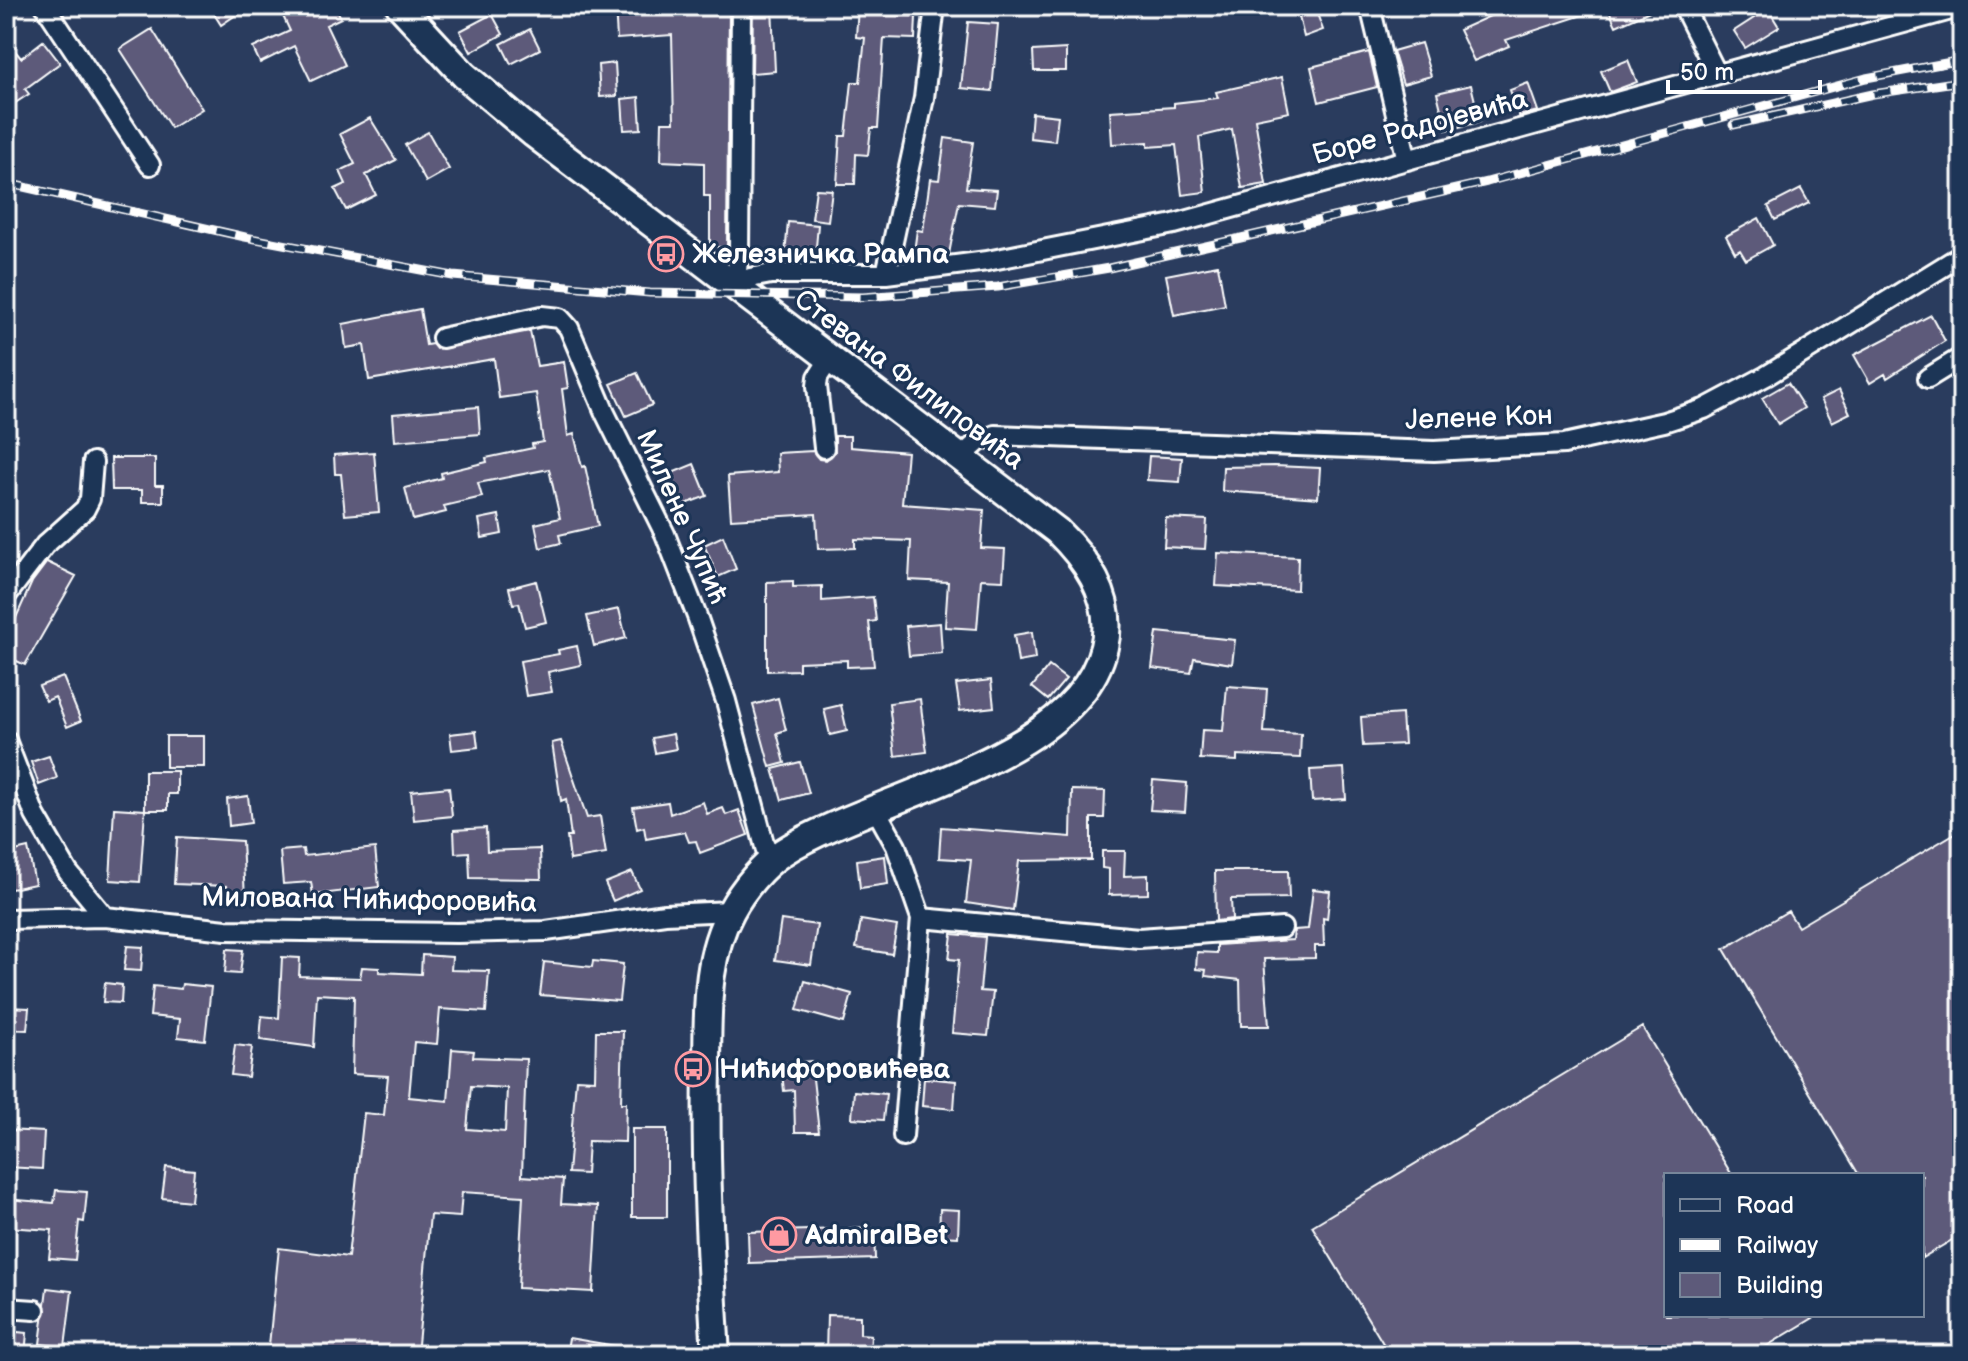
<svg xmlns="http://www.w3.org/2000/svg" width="1968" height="1361" viewBox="0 0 1968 1361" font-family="'Balsamiq Sans',sans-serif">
  <rect width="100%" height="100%" fill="#2a3c5e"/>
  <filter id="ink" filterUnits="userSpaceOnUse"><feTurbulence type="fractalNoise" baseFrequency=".0125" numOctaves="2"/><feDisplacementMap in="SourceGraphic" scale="16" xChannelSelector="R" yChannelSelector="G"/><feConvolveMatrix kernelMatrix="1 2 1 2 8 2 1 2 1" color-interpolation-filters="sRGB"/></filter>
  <g filter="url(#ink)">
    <path fill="#5d5a7a" stroke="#fff" stroke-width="2" fill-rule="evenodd" d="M209,6H249L221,25Z
      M298,6H335L341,18L326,25L345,65L311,81L294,46L260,63L253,48L290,31L282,14Z
      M615,6H729L727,247H710V196H704V163L661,161L662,122H674L672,35L617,39Z
      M753,6H772L775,71L752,73Z
      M858,6H884L883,15L916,16L915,39L884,38L878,128H871L868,155L856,154L855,184H837L840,136H846L852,82H860L865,38L856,37Z
      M1512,6H1604V8L1506,40L1509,46L1474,61L1459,30Z
      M1607,6H1661L1616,26Z
      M1768,9L1779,27L1745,48L1734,31Z
      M1316,11L1323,30L1304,37L1299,17Z
      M492,14L503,34L471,52L460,31Z
      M968,22L998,24L992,91L961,88Z
      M152,29L202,109L171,128L120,49Z
      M530,29L540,49L511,64L501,44Z
      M6,40L21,58L43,41L60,63L25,89L29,94L6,109Z
      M1421,43L1431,76L1403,84L1393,51Z
      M1066,49V71H1034L1033,51Z
      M1369,52L1377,87L1319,102L1311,67Z
      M1628,60L1637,82L1610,92L1601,71Z
      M615,63L617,96L600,97L598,65Z
      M1282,77L1289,112L1255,119L1266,184L1242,188L1232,129L1199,137L1205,192L1182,195L1176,145L1148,147V142L1112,144L1110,111L1174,107V103L1218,98L1216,92Z
      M1528,83L1538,111L1519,116L1510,90Z
      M1471,85L1480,122L1446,130L1437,93Z
      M639,97L641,129L624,130L622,99Z
      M1032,113L1058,116L1055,141L1030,138Z
      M370,118L396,160L366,175L376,195L346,210L335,189L346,184L340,171L355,164L340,134Z
      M428,132L449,169L426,182L405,145Z
      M945,138L973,142L966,188L997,190L995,206L959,203L949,254L914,252L917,230L923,231L930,179L939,180Z
      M816,189L832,190L828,221L812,219Z
      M1801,189L1809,203L1775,220L1768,206Z
      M1759,218L1773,245L1746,260L1740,250L1735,253L1726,236Z
      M788,222L818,225L815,258L785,255Z
      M1218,265L1225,305L1174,315L1166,275Z
      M420,309L426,345L432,344L436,349L530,331L537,366L564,362L568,388L562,389L568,436L574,434L582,467L585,466L598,526L559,535L561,543L540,548L535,524L560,518L549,469L478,483L482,497L444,506L446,512L413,520L405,488L442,478L441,473L487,462L486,458L533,448L532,444L543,442L536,393L499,398L494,359L369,380L364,345L346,348L343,324Z
      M1931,315L1945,341L1887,378L1885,374L1870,383L1854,355Z
      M637,373L652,405L626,416L611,384Z
      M1788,383L1804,408L1778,424L1762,398Z
      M1839,390L1850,413L1832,422L1821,399Z
      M478,407L480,434L395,441L393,414Z
      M835,436H850V447L907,452L902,504L984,510L981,548L1005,549L1003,580L981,579L977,629L945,627L948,582L909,580L911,541L855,539V548L818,549L816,514L731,519L728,476L778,472L777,453L813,451L819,459L826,460L835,452Z
      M374,452L379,512L345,515L341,474H335L334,455Z
      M1149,456L1182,458L1180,482L1147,480Z
      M111,458H155V485H163V502H142V490H112Z
      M694,464L707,496L680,506L667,475Z
      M1275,466L1320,468L1318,498L1222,491L1223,467Z
      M499,515L502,534L482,538L479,519Z
      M1166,518L1207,520L1205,549L1164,547Z
      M723,536L736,569L718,577L704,545Z
      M1218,553L1298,557L1297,590L1216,586Z
      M47,562L76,576L25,665L6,656V640L32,582Z
      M536,581L546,622L525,627L519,603L513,604L509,588Z
      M793,581V587L822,586V601L873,597L876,621L869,622L874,666L847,667V660L799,662V670L767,671V582Z
      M619,609L626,638L594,646L587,616Z
      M940,623L942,653L909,656L906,626Z
      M1032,632L1035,659L1018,662L1014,635Z
      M1157,632L1235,640L1232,664L1194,658L1191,673L1152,668Z
      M577,646L581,665L548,672L552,692L526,696L520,661L559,654L558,650Z
      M1049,666L1066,679L1048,700L1032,687Z
      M63,677L81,721L67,727L55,697L46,701L39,686Z
      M991,680L994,707L960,711L956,684Z
      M1227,686L1267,689L1264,732L1301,734L1300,758L1237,755V761L1200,759L1202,730L1223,731Z
      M778,698L786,730L777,733L785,763L770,767L753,705Z
      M920,699L927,752L895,756L889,703Z
      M841,705L847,731L830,735L824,709Z
      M1402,714L1404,744L1363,746L1361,717Z
      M476,731L478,747L452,750L450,734Z
      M673,734L676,749L655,753L652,738Z
      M166,736H204V767H166Z
      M561,741L587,818L600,816L606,854L570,860L567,837H571L566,799L561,801L552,743Z
      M49,756L57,778L39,785L31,762Z
      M800,762L809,793L782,800L773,769Z
      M1344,768L1346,799L1312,801L1310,770Z
      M145,771H177V794H168V810H145Z
      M1153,780L1187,783L1185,812L1150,810Z
      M449,787L452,816L414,820L411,791Z
      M1072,790L1105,791L1104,818H1091V860L1019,861L1013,910L966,903L971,860L939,858L941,827L1071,837Z
      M248,796L251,823L229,826L227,799Z
      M668,802L670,814L703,802L707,814L723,808L726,815L739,810L748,835L700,853L696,841L689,842L685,832L646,839L644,827L637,829L633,807Z
      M114,808L145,810L140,882L110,880Z
      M486,828L487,851L540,849L541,879L470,878L469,852L455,853L454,830Z
      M1962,829V1234L1922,1258V1175H1859L1724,949L1788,911L1798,927Z
      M177,837L242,841L245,898H227V886L174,884Z
      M28,848L35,884L6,890V853Z
      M375,848L379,887L313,895L311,882L283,884L280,851L303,849L304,856Z
      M1102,851H1125L1124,876L1148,875V894L1109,895V869L1102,868Z
      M885,856L888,884L860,888L857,860Z
      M1215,871H1288L1289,898L1231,899L1232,919L1216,921Z
      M632,872L640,889L613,901L605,883Z
      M1313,889L1330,891L1327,919L1323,918L1324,946H1315V958L1264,959L1269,1026H1241L1240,980L1205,976L1206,970L1196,969L1197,952L1217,953V945L1293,940L1294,930L1308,929Z
      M781,920L817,925L811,965L775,960Z
      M861,920L897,926L892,954L856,948Z
      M952,934L985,937L980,991L993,992L988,1036L952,1033L959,960L949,959Z
      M127,946L143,947L141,971L124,970Z
      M227,949L243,950L240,974L225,973Z
      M422,955L452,957L451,970L489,971L486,1012L440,1009L437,1044L414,1042L409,1097L448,1101L452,1049L474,1051L473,1057L526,1059L522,1176L563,1179L561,1204L598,1206L593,1292L518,1288L523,1196L462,1192L460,1217L430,1215L417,1355H268L279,1248L348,1257L364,1113L384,1115L388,1076L352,1074L354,996L317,994L314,1047L260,1040L262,1016L279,1018L282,957L300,958L299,976L360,978L362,967L379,968V972L421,974ZM471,1086L507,1088L505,1132L467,1129Z
      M593,961L623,964L619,1001L540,995L544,962L592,967Z
      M805,981L852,994L844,1023L797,1010Z
      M105,983L122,985L121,1003L103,1002Z
      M182,984L211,987L205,1040L178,1037L180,1019L150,1016L153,986L181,989Z
      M6,1007L29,1008L27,1030L6,1029Z
      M1642,1027L1732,1175H1666V1315H1818L1752,1355H1390L1312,1226Z
      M596,1031H623L621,1103H626L625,1142L588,1141L586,1174L568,1173L576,1079L595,1080Z
      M235,1045L252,1047L248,1077L231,1075Z
      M811,1061L819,1132H795L794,1090L784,1091L781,1064Z
      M924,1078L956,1081L954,1109L922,1106Z
      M854,1091L886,1094L883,1120L852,1118Z
      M632,1129H667V1217H632Z
      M6,1130L44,1132L42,1169L6,1167Z
      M166,1167L194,1170L191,1201L162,1198Z
      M56,1190L87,1192L84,1222L79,1221L75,1260L49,1258L52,1230L6,1227V1199L54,1203Z
      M940,1209L959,1210L958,1237L939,1236Z
      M874,1228L875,1259L749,1263L748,1232Z
      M47,1288L72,1291L65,1347L40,1344Z
      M827,1315L860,1316V1334L871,1335L870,1355H826Z
      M6,1331L27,1333L25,1355H6Z
      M569,1338L616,1346L615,1355H566Z"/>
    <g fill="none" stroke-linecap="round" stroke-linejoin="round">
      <g stroke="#fff" stroke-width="24">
        <path id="minor" d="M45,6L150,165
          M1370,6L1407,160
          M1683,6L1717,74
          M886,274L924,98L935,6
          M735,287L750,278L771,274H886L987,261L1174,224L1962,7
          M735,287L739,253L741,6
          M442,338L542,316L560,318L569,328L605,413L665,534L698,619L726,701L769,862
          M1928,378L1962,357
          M824,448L817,386L818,377L829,360
          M960,458L978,442L995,435L1434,451L1564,444L1664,422L1704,409L1766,376L1962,255
          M6,596L45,545L85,509L90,499L93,462
          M6,740L35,815L68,872L105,917
          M876,810L896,846L921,918L903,1136
          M921,918L1139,938L1282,928
          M6,919L105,917L226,930L457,933L546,931L665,914L731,911
          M6,1308L35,1310"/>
      </g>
      <g stroke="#fff" stroke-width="32">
        <path id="secondary" d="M400,6L464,75L534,134L1057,531C1088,561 1115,601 1104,647C1077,761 872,795 783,852C762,866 743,889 731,911C705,958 708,1013 707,1065C705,1161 710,1258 716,1355"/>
      </g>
      <use href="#minor" stroke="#1d3557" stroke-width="18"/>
      <use href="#secondary" stroke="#1d3557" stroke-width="26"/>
      <g stroke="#fff" stroke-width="9">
        <path id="rail" d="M1733,125L1873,94L1962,81
          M6,183L245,237L453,276L650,293L863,297L998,287L1109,268L1487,182L1866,78L1962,60"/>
      </g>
      <use href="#rail" stroke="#1d3557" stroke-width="6" stroke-dasharray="18" stroke-linecap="butt"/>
    </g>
  </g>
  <defs>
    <g id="bus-ring" transform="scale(1.8)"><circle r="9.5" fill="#1d3557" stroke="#ff9aa2" stroke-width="1.5"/><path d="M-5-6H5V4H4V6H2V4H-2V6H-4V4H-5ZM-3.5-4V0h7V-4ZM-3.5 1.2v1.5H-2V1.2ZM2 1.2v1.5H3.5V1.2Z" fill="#ff9aa2"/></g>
    <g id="shop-ring" transform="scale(1.8)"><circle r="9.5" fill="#1d3557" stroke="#ff9aa2" stroke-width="1.5"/><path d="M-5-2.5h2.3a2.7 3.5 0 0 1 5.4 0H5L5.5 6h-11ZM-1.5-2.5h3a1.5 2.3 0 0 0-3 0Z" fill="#ff9aa2"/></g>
  </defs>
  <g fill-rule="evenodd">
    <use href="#bus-ring" x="666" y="254"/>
    <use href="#bus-ring" x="693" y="1069"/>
    <use href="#shop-ring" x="779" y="1235"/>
  </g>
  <g text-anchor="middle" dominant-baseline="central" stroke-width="6" stroke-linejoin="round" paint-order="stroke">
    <g font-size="28" fill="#fff" stroke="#1d3557">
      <text transform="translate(1420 127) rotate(-15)">Боре Радојевића</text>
      <text transform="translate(909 380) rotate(37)">Стевана Филиповића</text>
      <text transform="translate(1479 418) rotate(-2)">Јелене Кон</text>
      <text transform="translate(682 517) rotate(66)">Милене Чупић</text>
      <text transform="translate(369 900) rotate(1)">Милована Нићифоровића</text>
    </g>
    <g font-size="28" font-weight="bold" fill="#fff" stroke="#1d3557" text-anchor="start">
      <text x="692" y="254">Железничка Рампа</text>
      <text x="719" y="1069">Нићифоровићева</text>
      <text x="805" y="1235">AdmiralBet</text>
    </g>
  </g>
  <rect width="1968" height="1361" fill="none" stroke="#1d3557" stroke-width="32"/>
  <rect x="16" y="16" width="1936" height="1329" fill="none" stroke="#fff" stroke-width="3" filter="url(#ink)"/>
  <rect x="1664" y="1173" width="260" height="144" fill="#1d3557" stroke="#77869a" stroke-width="2"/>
  <rect x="1680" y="1199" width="40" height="12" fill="#1d3557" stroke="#77869a" stroke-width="2"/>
  <text x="1736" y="1213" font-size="24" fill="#ffffff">Road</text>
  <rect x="1680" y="1239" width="40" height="12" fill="#ffffff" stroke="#77869a" stroke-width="2"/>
  <text x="1736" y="1253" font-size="24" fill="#ffffff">Railway</text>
  <rect x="1680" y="1273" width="40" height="24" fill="#5d5a7a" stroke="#77869a" stroke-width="2"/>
  <text x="1736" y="1293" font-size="24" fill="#ffffff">Building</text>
  <path d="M1668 80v12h152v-12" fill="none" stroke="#ffffff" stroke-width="4"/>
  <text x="1680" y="80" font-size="24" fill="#ffffff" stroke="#1d3557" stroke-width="6" paint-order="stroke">50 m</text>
</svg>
